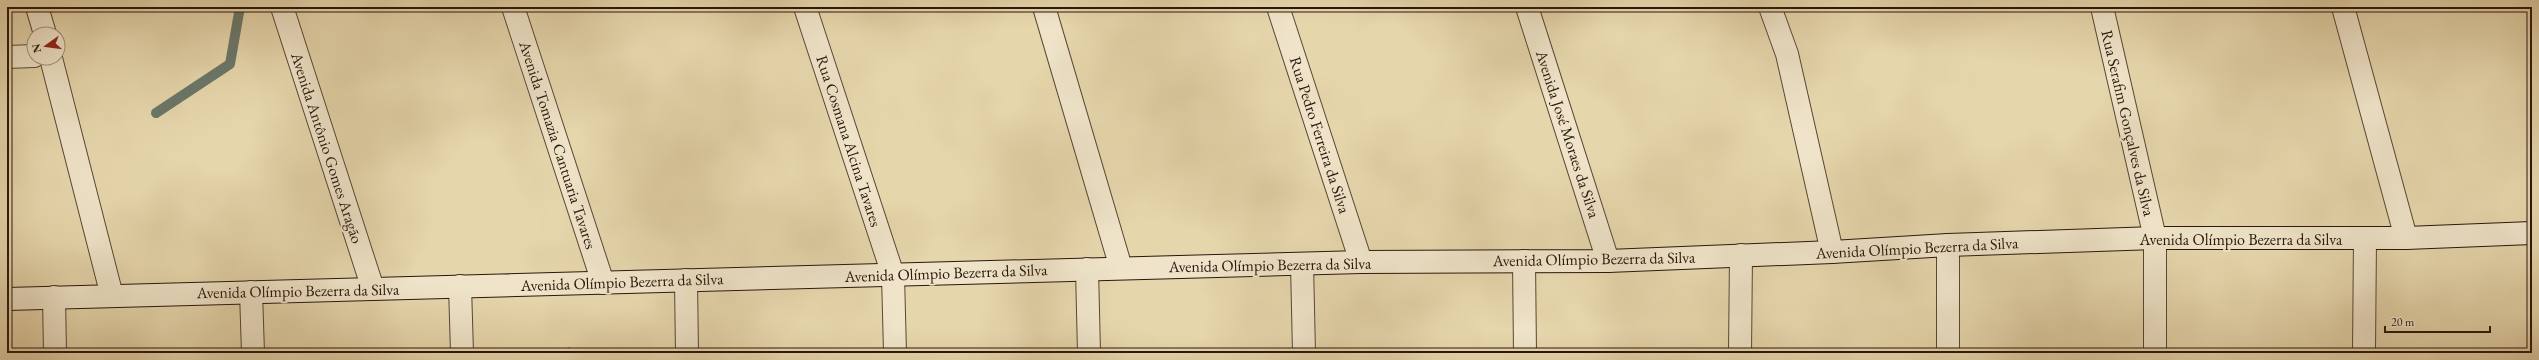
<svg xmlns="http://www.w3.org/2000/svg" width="2539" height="360" viewBox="0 0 2539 360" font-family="'EB Garamond',serif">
  <rect width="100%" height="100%" fill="#e6d6ac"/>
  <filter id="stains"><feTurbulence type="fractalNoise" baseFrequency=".005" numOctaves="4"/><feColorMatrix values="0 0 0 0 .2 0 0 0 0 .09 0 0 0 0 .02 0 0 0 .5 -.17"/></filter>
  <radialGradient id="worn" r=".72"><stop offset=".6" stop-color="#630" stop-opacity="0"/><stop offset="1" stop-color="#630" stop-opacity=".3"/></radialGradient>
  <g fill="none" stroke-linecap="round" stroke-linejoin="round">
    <path stroke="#6b786a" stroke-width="10" d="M156,113L230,64L240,7"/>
  </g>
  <path fill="#c9845c" stroke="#2a160d" d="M570,348V353H537Z"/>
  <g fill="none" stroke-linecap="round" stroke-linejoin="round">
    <g stroke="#594635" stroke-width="24">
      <path id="street" d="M37,7L45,34
        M282,7L373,289
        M513,7L603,283
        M805,7L893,275L895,353
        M1044,7L1121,268
        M1278,7L1361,262
        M1527,7L1608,261
        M1770,7L1787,54L1832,252
        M2102,7L2155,238V353
        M2343,7L2406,238
        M7,57L34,56
        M51,58L112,296
        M1524,261L1525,353
        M1302,264L1304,353
        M1087,269L1089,353
        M686,280L687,353
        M460,286L462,353
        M251,292L253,353
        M54,297L55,353
        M1740,353L1741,255
        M1948,353V245
        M2364,353L2365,238"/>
    </g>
    <g stroke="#2a160d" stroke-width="24">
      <path id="secondary" d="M7,299L1361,262L1608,261L1832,252L1948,245L2155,238H2406L2532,233"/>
    </g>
    <use href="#street" stroke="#efe4c9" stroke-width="22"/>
    <use href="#secondary" stroke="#efe4c9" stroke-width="22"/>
  </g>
  <g text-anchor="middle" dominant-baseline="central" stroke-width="4" stroke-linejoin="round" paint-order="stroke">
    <g font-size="16" fill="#2a160d" stroke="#efe4c9">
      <text transform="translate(2128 123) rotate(77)">Rua Serafim Gonçalves da Silva</text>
      <text transform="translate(1568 134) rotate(72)">Avenida José Moraes da Silva</text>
      <text transform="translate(1320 135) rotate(72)">Rua Pedro Ferreira da Silva</text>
      <text transform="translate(849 141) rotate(72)">Rua Cosmana Alcina Tavares</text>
      <text transform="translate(558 145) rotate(72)">Avenida Tomazia Cantuaria Tavares</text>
      <text transform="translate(327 148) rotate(72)">Avenida Antônio Gomes Aragão</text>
      <text x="2241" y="239">Avenida Olímpio Bezerra da Silva</text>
      <text transform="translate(1917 248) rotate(-3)">Avenida Olímpio Bezerra da Silva</text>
      <text transform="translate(1594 259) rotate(-1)">Avenida Olímpio Bezerra da Silva</text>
      <text transform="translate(1270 265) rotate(-1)">Avenida Olímpio Bezerra da Silva</text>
      <text transform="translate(946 273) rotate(-2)">Avenida Olímpio Bezerra da Silva</text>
      <text transform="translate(622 282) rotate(-2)">Avenida Olímpio Bezerra da Silva</text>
      <text transform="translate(298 291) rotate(-1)">Avenida Olímpio Bezerra da Silva</text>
    </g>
  </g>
  <rect width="2539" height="360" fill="none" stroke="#e6d6ac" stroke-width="24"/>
  <rect x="8" y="8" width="2523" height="344" fill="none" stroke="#2a160d" stroke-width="2"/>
  <rect x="12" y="12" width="2515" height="336" fill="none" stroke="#2a160d"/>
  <g transform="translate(46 46) rotate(256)"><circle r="19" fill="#efe4c9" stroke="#a0927e"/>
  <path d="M0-3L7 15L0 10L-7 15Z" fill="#8f2418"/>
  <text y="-6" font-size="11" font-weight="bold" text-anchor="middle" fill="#2a160d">N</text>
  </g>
  <path d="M2385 326v6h105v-6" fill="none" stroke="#2a160d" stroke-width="2"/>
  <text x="2391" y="326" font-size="12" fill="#2a160d" stroke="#efe4c9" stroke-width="3" paint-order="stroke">20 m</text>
  <rect width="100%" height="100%" filter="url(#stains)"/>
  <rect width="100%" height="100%" fill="url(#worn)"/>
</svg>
